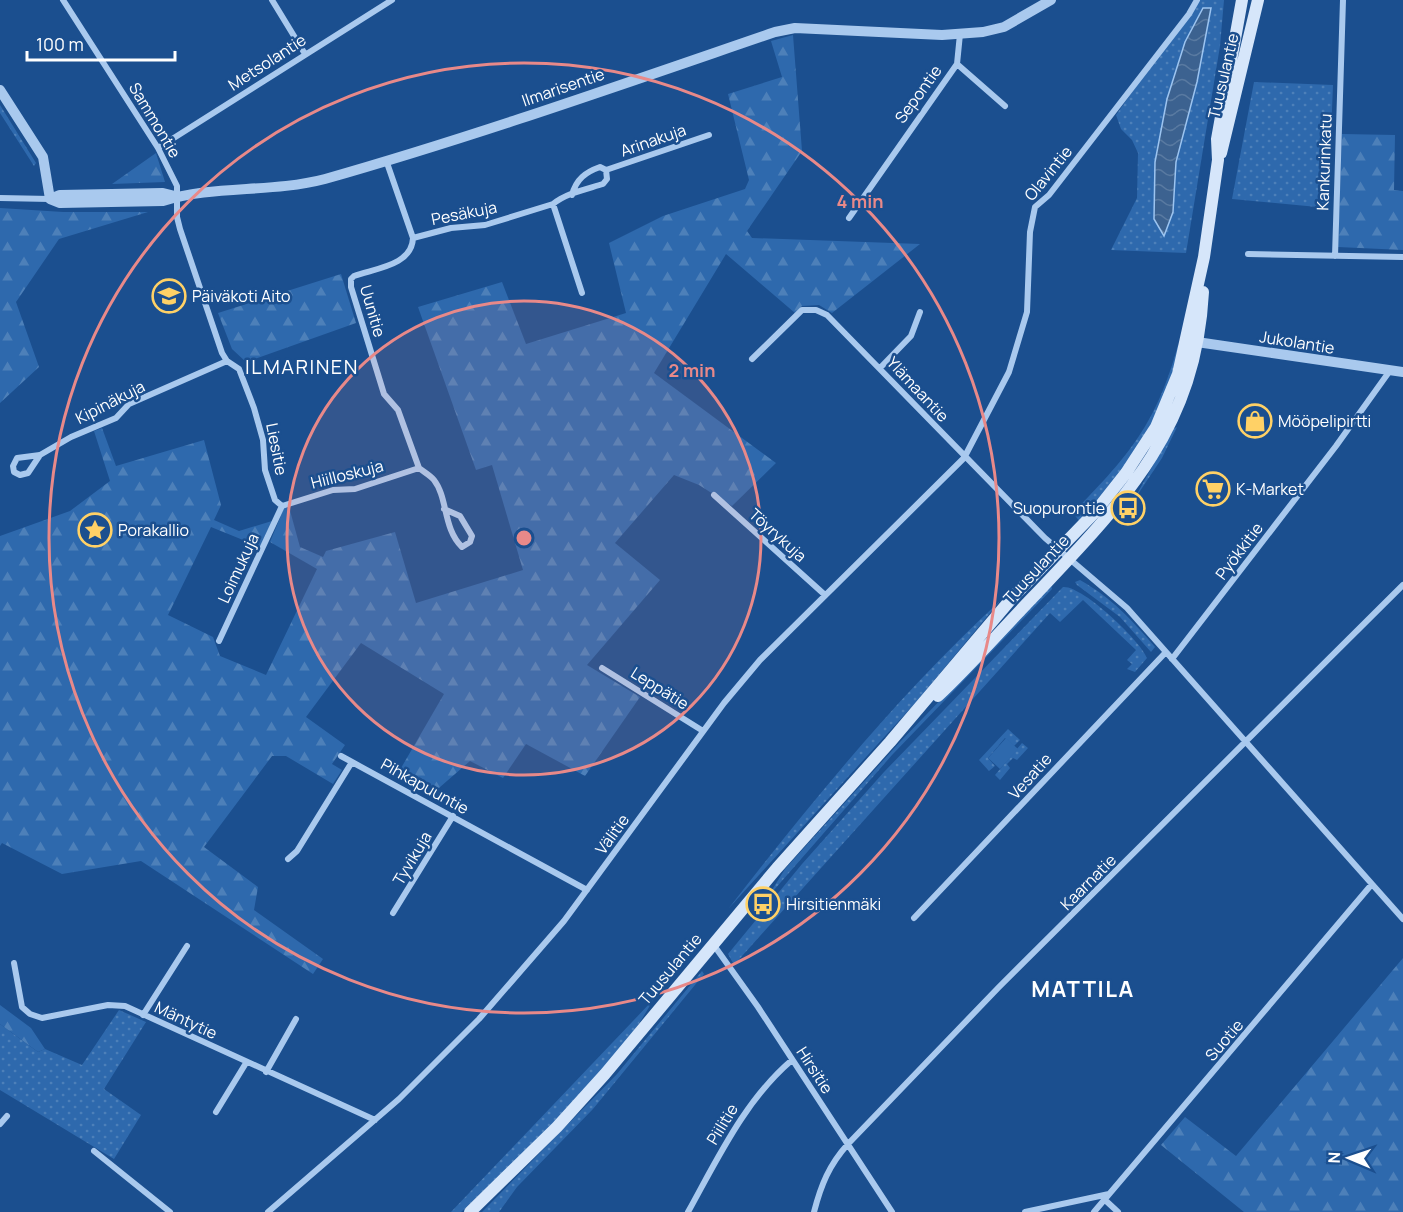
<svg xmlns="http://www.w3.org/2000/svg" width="1403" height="1212" viewBox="0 0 1403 1212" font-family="Manrope,sans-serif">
  <defs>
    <pattern id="grass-dots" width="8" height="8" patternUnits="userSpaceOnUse" patternTransform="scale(1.5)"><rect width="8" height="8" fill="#2e69ad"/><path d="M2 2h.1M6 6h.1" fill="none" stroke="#4d80b9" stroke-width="1.8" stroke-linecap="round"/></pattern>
    <pattern id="forest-firs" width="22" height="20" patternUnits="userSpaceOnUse" patternTransform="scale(1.5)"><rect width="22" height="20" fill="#2e69ad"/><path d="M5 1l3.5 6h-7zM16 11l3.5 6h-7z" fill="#4d80b9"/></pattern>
    <pattern id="water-waves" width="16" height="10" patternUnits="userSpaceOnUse" patternTransform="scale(1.5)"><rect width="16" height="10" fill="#3c6290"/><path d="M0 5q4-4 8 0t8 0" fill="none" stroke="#597aa1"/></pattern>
  </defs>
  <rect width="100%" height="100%" fill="#1b4f8f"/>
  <path fill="url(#grass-dots)" fill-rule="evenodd" d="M1197,0H1224L1220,46L1186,253L1111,250L1137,198L1138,153L1132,140L1121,129L1116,115ZM1211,9L1197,82L1176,162L1173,212L1155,162L1161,137Z
    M1254,82L1333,85L1328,208L1232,199Z
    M0,105L36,163L34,166L0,113Z
    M1178,345L1180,348C1169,389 1152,431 1127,465C1113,485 1095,503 1080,522L1073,513C1129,455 1156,425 1178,345Z
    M1177,427L1162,458L1132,503L1173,429Z
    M1080,580C1113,599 1131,619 1155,647L1151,652L1120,617L1077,585L1075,582Z
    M1051,585L1052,589L892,755L767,898L785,869L899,743Z
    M1063,587C1082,585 1141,641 1147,658L1135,672L1127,669L1132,664L1127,660L1136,650L1083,600L1060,622L1050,613L734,965L728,954L802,864L884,772Z
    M1000,601L916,702L729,908C813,800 899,694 1000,601Z
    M1008,729L1020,740L1014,746L1005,738L988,758L995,766L989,771L979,760Z
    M1022,743L1028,748L1017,760L1013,758L1007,764L1010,768L1000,780L995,775Z
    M702,971L704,974L593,1109L517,1187L499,1212H482L617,1074Z
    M653,1000C612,1076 524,1152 461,1212H451Z
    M119,1010L146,1022L104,1089L141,1115L114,1159L0,1090V1024L38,1052L45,1049L82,1065Z"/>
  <path fill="url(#forest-firs)" d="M793,35L802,151L747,231L752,238L920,244L832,313L819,305L802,306L795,313L726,254L654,373L776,463L732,506L699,485L674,475L615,543L660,580L587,665L640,697L585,776L526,744L503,778L470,761L432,794L397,775L444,694L361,643L306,717L345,745L332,764L342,770L333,784L286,756H272L204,847L258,887L254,910L323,959L313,974L141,861L62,874L2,843L0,846V536L70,511L110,481L94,431L102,428L116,466L204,440L221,505L214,520L239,531L272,521L260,547L211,527L168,615L213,637L220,656L266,675L317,569L270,542L284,508L289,507L300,547L323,557L326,551L395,532L416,603L523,570L492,465L476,470L418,307L502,282L526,344L626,313L609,243L663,216L745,189L749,180L728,94L782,77L771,41Z
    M1342,134L1395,135L1394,190L1403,191V250L1338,247Z
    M156,153L165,182L112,184Z
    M0,208L63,212H148L59,239L16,302L39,367L0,403Z
    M341,274L356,323L246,362L232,349L218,313Z
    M1403,958V1212H1244L1161,1145L1185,1117L1236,1156Z
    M0,1005L31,1028L45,1049L38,1052L0,1024Z"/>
  <path fill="#2e69ad" d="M1006,738L1018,749L1000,769L988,758Z"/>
  <path fill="url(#water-waves)" stroke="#9cc4f0" stroke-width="1.5" d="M1203,8H1211L1197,82L1176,162L1173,212L1164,236L1154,219L1155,162L1167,99L1185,42Z"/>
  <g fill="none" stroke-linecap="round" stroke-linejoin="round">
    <path stroke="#a9c9ee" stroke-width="6" d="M63,0L158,148L177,186V217L180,229L222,353L227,361L239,369L254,408L263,440L265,470L275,500L282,506
      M272,0L305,54
      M957,64L1005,106
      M158,148L392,0
      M386,160L413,238C412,265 377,268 354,276L351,279V287L384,394L398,410L419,468
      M606,170L709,135
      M0,198L50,199
      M553,204L582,293
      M849,218L957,64L960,34
      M413,238L451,228L485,225L553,204C566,193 587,189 603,184L607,179L606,170L600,167C586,172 576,179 572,195
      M1248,254L1403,257
      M1335,256L1343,0
      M752,359L802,310H816L827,315L1045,538L1127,608L1403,919
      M880,368L911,336L920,312
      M40,455L28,473L20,475L14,472L13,466L17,458L40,455L71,437L116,418L129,404L227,361
      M419,468C424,472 431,476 434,480C448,498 443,529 462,547L470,542L472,536L460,516L444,509
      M714,495L825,595
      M282,506L333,490L355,489L419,468
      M219,641L282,506
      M1172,659L1336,446L1389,372
      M602,668L703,731
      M341,756L352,762
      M288,859L297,851L352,762L587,890
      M393,913L453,816
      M914,918L1166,652
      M713,944L758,1007L892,1212
      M14,963L22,1007L30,1014L42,1018L108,1005L125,1006L375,1120
      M143,1015L187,946
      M266,1072L296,1019
      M216,1112L246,1063
      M0,1124L7,1116
      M94,1151L170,1212
      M1104,1199L1118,1212
      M268,1212L399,1099L479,1019L564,921L724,703L760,660L964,458L1009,372L1027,312L1030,232L1035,207L1049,195L1189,14L1197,0
      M688,1212C718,1158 745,1100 792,1060
      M814,1212C821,1185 829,1165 848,1144L999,987L1403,585
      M1025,1212L1109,1194
      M1094,1212L1372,884"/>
    <path stroke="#a9c9ee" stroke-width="10" d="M0,90L43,157L50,199
      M50,199L60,203L163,201C212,185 272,193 325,179C476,136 626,83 775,32L795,28L942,35L983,32L1004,27L1051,0
      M50,199L60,195L163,193L175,196
      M1190,341L1403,372"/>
    <path stroke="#d6e6fa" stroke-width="12" d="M1221,153L1258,0
      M938,696C972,664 1003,628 1036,594C1124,501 1196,428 1203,292
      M470,1212L557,1127L605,1074L777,868L890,742L1012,598L1096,511L1126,473L1156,427L1178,374L1204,257L1218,160L1217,139L1242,0"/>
  </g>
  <circle cx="524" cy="538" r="237" fill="#e88989" fill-opacity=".12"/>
  <g fill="none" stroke="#e88989" stroke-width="3">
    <circle cx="524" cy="538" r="237"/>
    <circle cx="524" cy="538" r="475"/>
  </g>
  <defs>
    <g id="school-ring" transform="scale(1.725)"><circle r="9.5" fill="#1b4f8f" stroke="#ffd166" stroke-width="1.5"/><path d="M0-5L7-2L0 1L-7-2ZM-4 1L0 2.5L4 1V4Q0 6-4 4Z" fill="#ffd166"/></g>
    <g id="shop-ring" transform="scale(1.725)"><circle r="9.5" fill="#1b4f8f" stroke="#ffd166" stroke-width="1.5"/><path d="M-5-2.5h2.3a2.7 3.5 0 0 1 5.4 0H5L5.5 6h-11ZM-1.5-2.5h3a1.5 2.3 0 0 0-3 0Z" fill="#ffd166"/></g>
    <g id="supermarket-ring" transform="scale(1.725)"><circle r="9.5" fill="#1b4f8f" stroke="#ffd166" stroke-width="1.5"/><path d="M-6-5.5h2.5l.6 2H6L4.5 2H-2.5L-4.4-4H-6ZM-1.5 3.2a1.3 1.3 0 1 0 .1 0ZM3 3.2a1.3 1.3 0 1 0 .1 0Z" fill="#ffd166"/></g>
    <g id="bus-ring" transform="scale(1.725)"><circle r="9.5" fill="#1b4f8f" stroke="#ffd166" stroke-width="1.5"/><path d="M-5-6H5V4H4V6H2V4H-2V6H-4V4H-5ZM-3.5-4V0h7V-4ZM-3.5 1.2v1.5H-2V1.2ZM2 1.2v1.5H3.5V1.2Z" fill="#ffd166"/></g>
    <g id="sight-ring" transform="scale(1.725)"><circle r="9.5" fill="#1b4f8f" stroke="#ffd166" stroke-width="1.5"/><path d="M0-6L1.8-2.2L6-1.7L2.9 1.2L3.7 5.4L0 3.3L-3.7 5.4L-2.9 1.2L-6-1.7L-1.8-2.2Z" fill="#ffd166"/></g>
  </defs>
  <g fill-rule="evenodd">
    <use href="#school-ring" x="169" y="296"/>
    <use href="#shop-ring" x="1255" y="421"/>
    <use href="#supermarket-ring" x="1213" y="489"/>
    <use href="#bus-ring" x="1128" y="508"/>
    <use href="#sight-ring" x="95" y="530"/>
    <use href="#bus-ring" x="763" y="904"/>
  </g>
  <g text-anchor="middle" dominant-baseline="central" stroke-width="5" stroke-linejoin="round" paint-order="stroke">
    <g font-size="16" fill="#fff" stroke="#1b4f8f">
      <text transform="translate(267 62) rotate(-33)">Metsolantie</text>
      <text transform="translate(1223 76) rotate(-77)">Tuusulantie</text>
      <text transform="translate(563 87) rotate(-19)">Ilmarisentie</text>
      <text transform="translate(918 94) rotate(-54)">Sepontie</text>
      <text transform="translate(155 120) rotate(59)">Sammontie</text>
      <text transform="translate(653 140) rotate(-19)">Arinakuja</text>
      <text transform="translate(1324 162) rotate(-88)">Kankurinkatu</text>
      <text transform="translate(1048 173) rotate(-51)">Olavintie</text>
      <text transform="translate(464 213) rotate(-11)">Pesäkuja</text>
      <text transform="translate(373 311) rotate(74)">Uunitie</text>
      <text transform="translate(1297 342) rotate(9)">Jukolantie</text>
      <text transform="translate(918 389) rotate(47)">Ylämaantie</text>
      <text transform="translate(110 402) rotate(-27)">Kipinäkuja</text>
      <text transform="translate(277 449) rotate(79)">Liesitie</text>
      <text transform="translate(347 474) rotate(-14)">Hiilloskuja</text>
      <text transform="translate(778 535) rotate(42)">Töyrykuja</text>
      <text transform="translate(1239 551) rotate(-53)">Pyökkitie</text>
      <text transform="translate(238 568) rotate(-65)">Loimukuja</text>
      <text transform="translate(1036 569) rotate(-47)">Tuusulantie</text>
      <text transform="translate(660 688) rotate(32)">Leppätie</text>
      <text transform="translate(1030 776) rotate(-48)">Vesatie</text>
      <text transform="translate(425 786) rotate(29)">Pihkapuuntie</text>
      <text transform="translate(612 834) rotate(-54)">Välitie</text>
      <text transform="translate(412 858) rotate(-59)">Tyvikuja</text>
      <text transform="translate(1088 882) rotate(-45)">Kaarnatie</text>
      <text transform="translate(670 969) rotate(-50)">Tuusulantie</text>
      <text transform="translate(186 1020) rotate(25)">Mäntytie</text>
      <text transform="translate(1224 1040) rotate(-49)">Suotie</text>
      <text transform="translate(815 1070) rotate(57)">Hirsitie</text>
      <text transform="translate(722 1124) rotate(-59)">Piilitie</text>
    </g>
    <g font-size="16" fill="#fff" stroke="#1b4f8f" text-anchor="start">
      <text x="192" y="296">Päiväkoti Aito</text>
      <text x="1278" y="421">Mööpelipirtti</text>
      <text x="1236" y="489">K-Market</text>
      <text x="1105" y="508" text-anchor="end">Suopurontie</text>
      <text x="118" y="530">Porakallio</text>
      <text x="786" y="904">Hirsitienmäki</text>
    </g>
    <g font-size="20" letter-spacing="1.5" fill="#fff" stroke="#1b4f8f">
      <text x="302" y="366">ILMARINEN</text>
    </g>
    <g font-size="22" font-weight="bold" letter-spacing="1.5" fill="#fff" stroke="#1b4f8f">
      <text x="1083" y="989">MATTILA</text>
    </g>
  </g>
  <circle cx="524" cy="538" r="9" fill="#e88989" stroke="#1b4f8f" stroke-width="3"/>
  <g font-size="18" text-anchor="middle" font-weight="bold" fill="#e88989" stroke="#1b4f8f" stroke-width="5" stroke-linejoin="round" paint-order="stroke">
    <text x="860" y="208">4 min</text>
    <text x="692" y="377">2 min</text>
  </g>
  <g transform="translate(1349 1158) rotate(272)" stroke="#1b4f8f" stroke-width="4.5" paint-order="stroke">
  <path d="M0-4.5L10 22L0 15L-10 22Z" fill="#ffffff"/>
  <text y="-9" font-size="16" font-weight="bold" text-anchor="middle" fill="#ffffff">N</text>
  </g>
  <path d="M27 51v9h148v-9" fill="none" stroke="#ffffff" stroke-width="3"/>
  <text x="36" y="51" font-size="18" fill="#ffffff" stroke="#1b4f8f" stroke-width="4.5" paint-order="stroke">100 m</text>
</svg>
